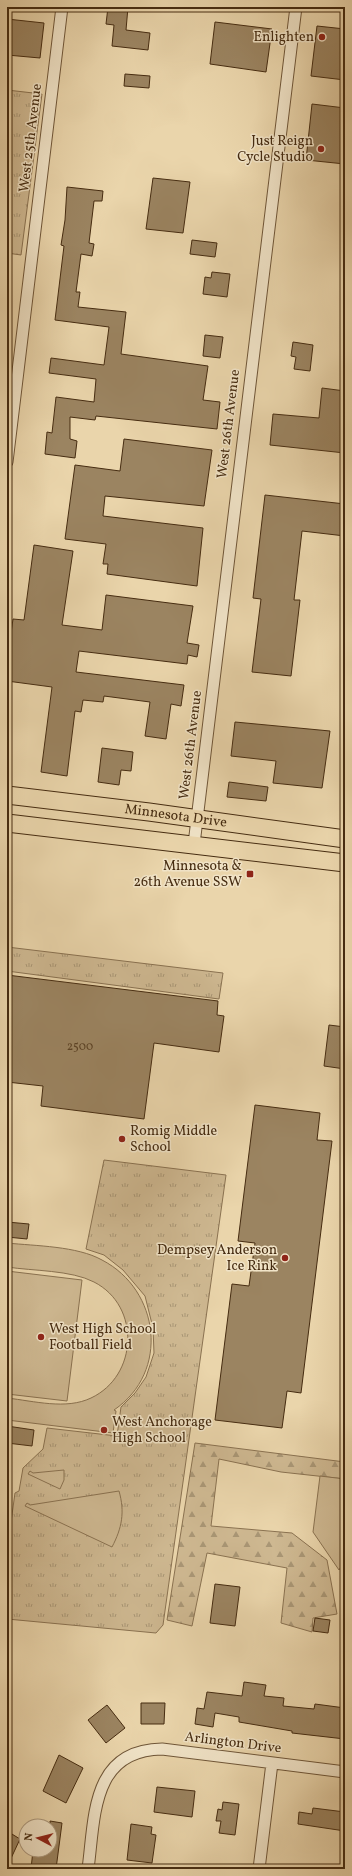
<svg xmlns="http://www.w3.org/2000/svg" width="352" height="1876" viewBox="0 0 352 1876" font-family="Vollkorn,serif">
  <defs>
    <pattern id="grass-tufts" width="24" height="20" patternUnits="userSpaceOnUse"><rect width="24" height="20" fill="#ceb891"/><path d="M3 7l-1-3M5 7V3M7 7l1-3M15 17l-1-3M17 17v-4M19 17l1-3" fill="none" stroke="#a99675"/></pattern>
    <pattern id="forest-firs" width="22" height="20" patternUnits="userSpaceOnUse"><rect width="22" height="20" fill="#ceb891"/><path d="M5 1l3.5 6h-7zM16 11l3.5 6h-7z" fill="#a99675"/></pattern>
  </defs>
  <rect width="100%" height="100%" fill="#ead5ab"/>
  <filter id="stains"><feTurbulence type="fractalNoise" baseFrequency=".005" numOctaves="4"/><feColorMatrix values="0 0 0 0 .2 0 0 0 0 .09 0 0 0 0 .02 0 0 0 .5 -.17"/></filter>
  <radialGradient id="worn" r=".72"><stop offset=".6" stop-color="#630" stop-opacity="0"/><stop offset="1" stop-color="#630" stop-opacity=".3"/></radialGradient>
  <path fill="url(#grass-tufts)" stroke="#8a7251" d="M7,90L42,94L21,255L7,253Z
    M7,947L223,973L219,999L7,971Z
    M104,1160L226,1175L163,1625L156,1633L7,1619V1551L15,1493L19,1491L23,1468L43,1449L47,1428L117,1436L121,1407L135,1393L146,1377L154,1353L153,1328L145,1296L123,1270L104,1255L86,1249Z"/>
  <path fill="url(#forest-firs)" stroke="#8a7251" d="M195,1443L345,1462V1479L281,1472L219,1459L211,1526L292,1533L327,1560L337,1614L313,1618L312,1632L281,1623L287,1568L207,1553L192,1626L167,1620Z"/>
  <path fill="#ceb891" stroke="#8a7251" d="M7,1243C36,1246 77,1246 102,1260C160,1290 170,1372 114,1410L116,1411L113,1433L7,1420V1398C34,1401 66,1410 91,1398C138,1376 141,1306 94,1282C71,1270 33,1271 7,1267Z
    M7,1271L82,1280L67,1401L7,1394Z
    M64,1470V1480L60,1489L28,1474L30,1471L33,1473Z
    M320,1476L345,1479V1560L339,1570L313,1532Z
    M119,1491C125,1512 122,1528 112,1547L25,1506L27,1503L30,1505Z"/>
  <path fill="#9b8461" stroke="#462c11" d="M108,7H128L126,30L150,33L148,50L112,46L114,25L106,24Z
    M7,19L44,23L40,58L7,55Z
    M215,22L272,29L266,72L210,64Z
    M317,26L345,29V80L311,76Z
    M125,74L150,76L149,88L124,86Z
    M312,104L345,108V164L306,160Z
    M153,178L190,182L183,233L146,229Z
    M67,187L103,191L102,201H94L89,243L94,244L92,256L81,254L76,292H80L78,307L126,312L121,354L208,366L203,400L220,402L217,429L96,416L95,420L70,417V439L77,441L75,458L45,454L47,432L52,433L56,397L94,402L96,379L49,373L51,358L104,365L109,327L55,320L64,246L61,245L65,220Z
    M192,240L217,243L215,257L190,254Z
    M212,272L230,274L227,297L203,294L205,277L211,278Z
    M205,335L223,337L220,358L203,356Z
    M293,342L313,345L310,371L294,369L296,357L291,356Z
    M322,388L345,391V453L270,445L273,414L319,418Z
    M124,439L212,450L204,506L105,496L103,516L203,528L197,586L107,574L108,564H103L106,544L65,539L75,465L120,471Z
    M265,495L345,504V536L302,531L294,600H300L291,676L252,672L261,599L253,598Z
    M34,545L73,551L62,625L102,630L106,595L193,606L187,643L199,645L197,657L188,655L187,664L79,651L76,672L184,685L181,706L171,704L166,739L145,736L150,702L104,696L103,702L83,700L81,712L75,711L67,776L41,772L52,687L7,681V662L13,619L24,620Z
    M235,722L330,731L322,788L273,783L276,761L231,756Z
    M102,748L133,752L131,771L121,770L119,785L98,782Z
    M229,782L268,787L266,801L227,797Z
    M7,975L218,1001L217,1015L224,1016L219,1052L154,1043L144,1119L41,1106L43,1086L7,1082Z
    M329,1025L345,1027V1069L324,1066Z
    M255,1105L320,1113L317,1140L332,1141L301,1393L287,1391L282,1428L215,1420L232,1284L249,1286L255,1243L238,1241Z
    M7,1222L29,1224L27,1239L7,1237Z
    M7,1426L34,1430L32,1446L7,1443Z
    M215,1584L240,1587L235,1626L210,1623Z
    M315,1618L330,1620L328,1633L313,1631Z
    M244,1682L266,1685L264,1696L284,1698L283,1706L314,1709L315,1704L345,1708V1739L292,1733V1731L239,1722V1717L215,1713L213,1727L195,1724L197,1708L204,1709L207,1692L242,1696Z
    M141,1703H165L164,1724H141Z
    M107,1705L125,1728L106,1743L88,1720Z
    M59,1755L83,1768L66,1803L43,1791Z
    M157,1787L195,1791L192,1817L154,1812Z
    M223,1802L239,1804L235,1835L219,1833L221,1821H216L218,1809L222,1810Z
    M313,1808L345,1812V1831L298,1824L299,1812L312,1814Z
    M50,1821L62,1823L56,1869H31L33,1850H50Z
    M131,1824L152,1827L151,1834L156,1835L152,1863L127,1860Z
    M7,1831L20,1839L7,1867Z"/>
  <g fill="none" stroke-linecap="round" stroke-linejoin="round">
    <g stroke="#6f5638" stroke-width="13">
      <path id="street" d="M7,462L62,7
        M194,844L296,7
        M88,1869C95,1817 91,1750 162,1749L345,1772
        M259,1869L272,1763"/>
    </g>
    <g stroke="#462c11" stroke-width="19">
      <g id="primary">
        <path id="s1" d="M7,795L149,812L345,839"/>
        <path d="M7,823L345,863"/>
      </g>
    </g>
    <use href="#street" stroke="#f1e4c8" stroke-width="11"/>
    <use href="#primary" stroke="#ead5ab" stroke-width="17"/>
  </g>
  <g fill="#8f2418" stroke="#f1e4c8" stroke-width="1.5">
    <circle cx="322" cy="37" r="4"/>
    <circle cx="321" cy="149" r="4"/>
    <rect x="246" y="870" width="8" height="8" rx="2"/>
    <circle cx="122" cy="1139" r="4"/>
    <circle cx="285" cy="1258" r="4"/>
    <circle cx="41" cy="1337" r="4"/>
    <circle cx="104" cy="1430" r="4"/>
  </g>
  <g text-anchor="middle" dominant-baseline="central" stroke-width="3" stroke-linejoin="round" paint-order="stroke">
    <g font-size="12" fill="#5b4225">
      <text x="80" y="1047">2500</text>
    </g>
    <g font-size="14" fill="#462c11" stroke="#f1e4c8" text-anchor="end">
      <text x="314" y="37">Enlighten</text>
      <text x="313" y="141">Just Reign<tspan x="313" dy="16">Cycle Studio</tspan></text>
      <text x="242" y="866">Minnesota &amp;<tspan x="242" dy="16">26th Avenue SSW</tspan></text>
      <text x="130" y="1131" text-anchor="start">Romig Middle<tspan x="130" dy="16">School</tspan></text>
      <text x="277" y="1250">Dempsey Anderson<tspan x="277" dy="16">Ice Rink</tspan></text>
      <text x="49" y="1329" text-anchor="start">West High School<tspan x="49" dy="16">Football Field</tspan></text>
      <text x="112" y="1422" text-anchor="start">West Anchorage<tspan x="112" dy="16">High School</tspan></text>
    </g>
    <g font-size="14" fill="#462c11" stroke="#f1e4c8">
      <text transform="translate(31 138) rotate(-83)">West 25th Avenue</text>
      <text transform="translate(229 424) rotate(-83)">West 26th Avenue</text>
      <text transform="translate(191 745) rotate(-83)">West 26th Avenue</text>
      <text stroke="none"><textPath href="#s1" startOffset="170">Minnesota Drive</textPath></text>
      <text transform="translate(233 1743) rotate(7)">Arlington Drive</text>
    </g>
  </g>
  <rect width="352" height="1876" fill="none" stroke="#ead5ab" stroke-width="24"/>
  <rect x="8" y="8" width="336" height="1860" fill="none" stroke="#462c11" stroke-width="2"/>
  <rect x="12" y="12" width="328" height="1852" fill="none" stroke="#462c11"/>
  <g transform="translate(38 1838) rotate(277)"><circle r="19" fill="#f1e4c8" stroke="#ad9a7f"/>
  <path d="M0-3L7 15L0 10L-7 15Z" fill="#8f2418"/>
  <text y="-6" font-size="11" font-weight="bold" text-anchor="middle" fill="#462c11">N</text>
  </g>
  <rect width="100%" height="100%" filter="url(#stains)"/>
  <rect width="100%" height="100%" fill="url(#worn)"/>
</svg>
